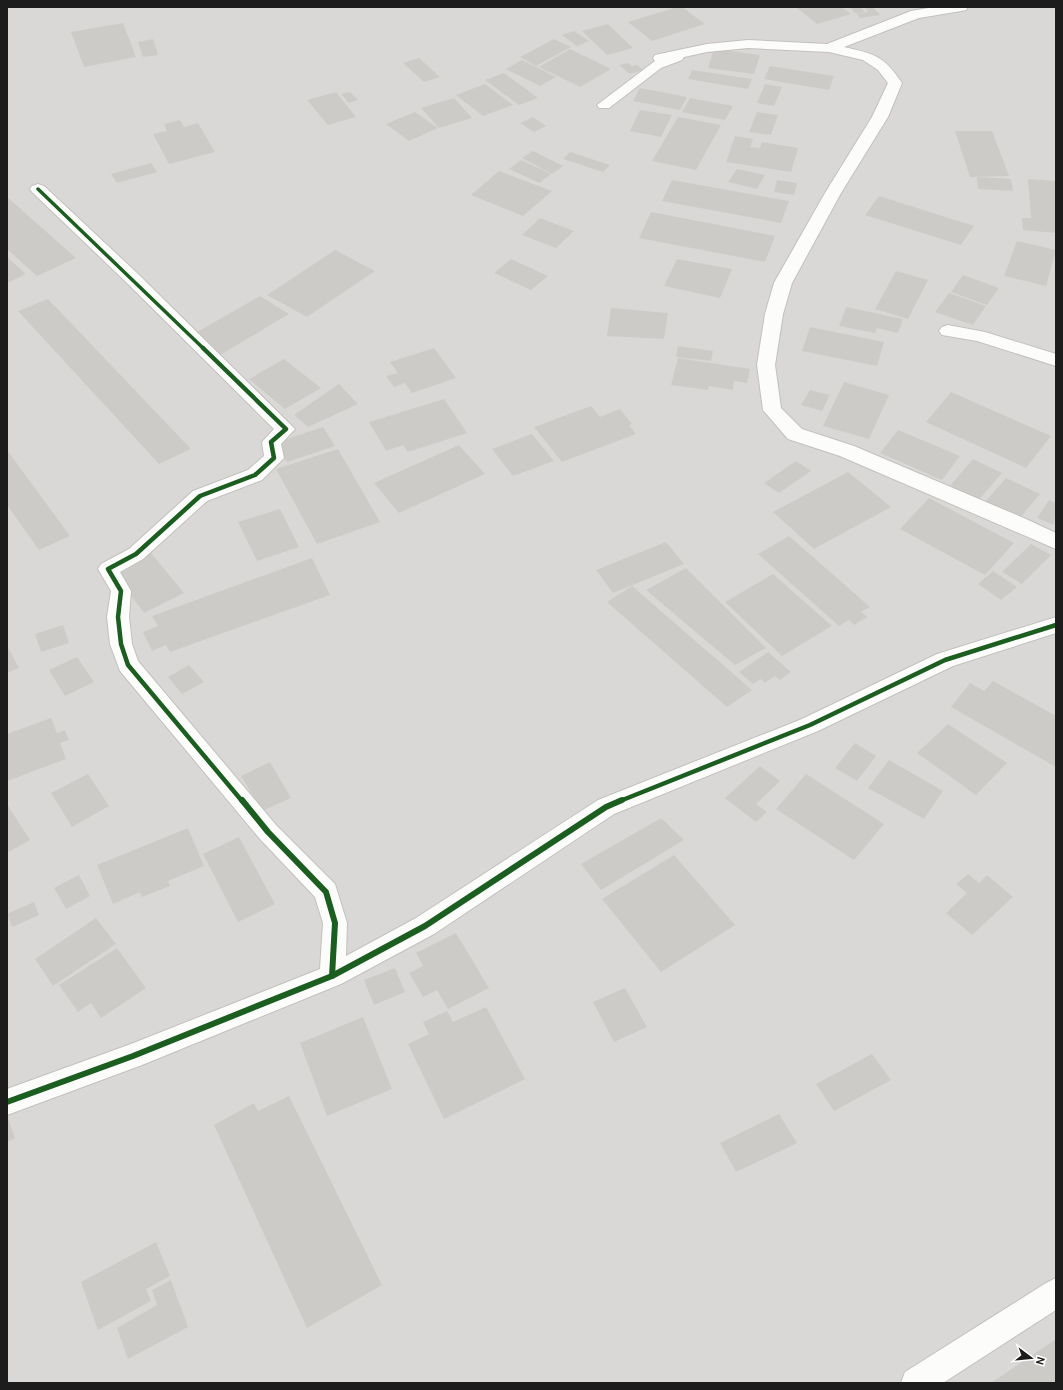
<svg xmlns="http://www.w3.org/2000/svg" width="1063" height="1390" viewBox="0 0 1063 1390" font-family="Cabin,sans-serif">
  <rect width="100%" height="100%" fill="#ebe9e5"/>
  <path fill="#dad8d6" d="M7,7H1056V1383H7Z"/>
  <path fill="#cdcbc8" d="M677,7H682L705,24L652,41L628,22Z
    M796,7H841L851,14L817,24Z
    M850,7H861L865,12L856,14Z
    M864,7H873L880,15L860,18L857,14L868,12Z
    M123,23L136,57L84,67L71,32Z
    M608,24L633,48L607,55L582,31Z
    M574,31L589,41L577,46L562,35Z
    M153,39L158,55L143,57L138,42Z
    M554,39L571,47L536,66L520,57Z
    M570,49L611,69L580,87L539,67Z
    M714,49L760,55L754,74L708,68Z
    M419,58L440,77L424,82L403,63Z
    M522,60L556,77L540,86L506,69Z
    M628,63L632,66L637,65L643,70L630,74L619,65Z
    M770,66L834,76L829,90L764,79Z
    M692,70L752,79L748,89L688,79Z
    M504,73L538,98L519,105L485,80Z
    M485,84L513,105L483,116L456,95Z
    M765,84L782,87L774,106L757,103Z
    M640,88L687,97L680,110L633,101Z
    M336,92L356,117L328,125L307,100Z
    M350,92L358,100L349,103L341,94Z
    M454,98L472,118L439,128L421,108Z
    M690,98L733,106L725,120L682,112Z
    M640,110L672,115L661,137L630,131Z
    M415,112L438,128L409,141L386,124Z
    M757,112L778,115L771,135L749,132Z
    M533,117L546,126L534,132L520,123Z
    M678,117L721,125L696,170L652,161Z
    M180,120L184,127L198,123L215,152L169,164L153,134L167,131L164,124Z
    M955,131H992L1009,176L970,177Z
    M735,136L753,139L750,147L760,148L762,142L798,148L791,172L726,162Z
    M533,151L563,166L552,174L522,158Z
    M570,152L610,165L603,172L563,159Z
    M521,160L551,174L539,183L509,169Z
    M151,163L157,172L117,183L111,174Z
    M737,169L765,175L757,189L728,182Z
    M499,171L552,191L523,216L471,195Z
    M977,177L1011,179L1013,191L978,189Z
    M1028,179L1056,181V233L1023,230L1022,218H1031Z
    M672,180L789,201L781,223L662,201Z
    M777,180L797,183L794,195L774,192Z
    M879,196L974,226L961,245L865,215Z
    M7,197L76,258L37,276L7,249Z
    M651,212L775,236L765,262L639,238Z
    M540,218L574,231L556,248L522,235Z
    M1017,241L1056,250L1046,286L1004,276Z
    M335,250L375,271L307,317L267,295Z
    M7,257L26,274L7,283Z
    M511,259L548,276L531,290L494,273Z
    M677,259L732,269L720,298L664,286Z
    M896,271L928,280L908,319L875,309Z
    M963,275L999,288L987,305L951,292Z
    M949,293L986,306L973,325L935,312Z
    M260,296L289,314L220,355L192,335Z
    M48,299L191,449L159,464L18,311Z
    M846,307L903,319L898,333L877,328L875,333L839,326Z
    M611,308L668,313L664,339L607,336Z
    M810,327L884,342L877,366L802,351Z
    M678,346L713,351L711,361L676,357Z
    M434,348L456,378L412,393L405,383L394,387L386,376L398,373L390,362Z
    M678,358L750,369L747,383L734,381L733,390L709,386L708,390L671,385Z
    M284,359L321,388L285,409L249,379Z
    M844,382L889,395L869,439L823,426Z
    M339,384L358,404L308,427L294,415Z
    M810,390L830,395L822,411L801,405Z
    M951,392L1051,436L1026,468L926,422Z
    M444,399L467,433L408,452L403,445L386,451L369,422Z
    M591,406L600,417L620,409L632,424L629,425L636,434L562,462L534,427Z
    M323,427L335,446L287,462L275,443Z
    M898,430L960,456L942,480L880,453Z
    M532,434L554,461L513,476L492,449Z
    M459,445L485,474L399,513L374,483Z
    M338,449L380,522L317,544L276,469Z
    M7,450L70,536L39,550L7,505Z
    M973,459L1002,473L977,502L948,488Z
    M796,461L811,471L779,493L764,483Z
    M848,472L891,507L814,549L773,512Z
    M1006,478L1040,494L1019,519L985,502Z
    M929,498L1014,543L985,575L900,529Z
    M1049,500L1056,503L1054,525L1037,518Z
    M280,509L299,547L257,561L238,522Z
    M789,536L870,607L861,612L867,617L854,625L849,620L839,626L758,554Z
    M666,542L684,564L613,593L596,570Z
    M1031,544L1051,555L1022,584L1002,572Z
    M151,553L184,593L144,613L113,571Z
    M312,558L330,595L170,652L166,645L152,651L143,632L158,626L152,616Z
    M686,568L766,648L735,665L646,590Z
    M993,571L1017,587L1001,600L978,584Z
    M773,574L832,626L782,656L725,602Z
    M632,586L752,690L727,707L607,602Z
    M63,625L69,643L41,652L35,634Z
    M7,646L19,668L7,673Z
    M768,652L791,672L780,680L775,676L765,683L761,679L753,684L739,672Z
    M77,657L94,682L65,696L49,670Z
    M189,665L204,682L182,694L168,677Z
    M993,681L1056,716V767L951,707L970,683L984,691Z
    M51,718L57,733L65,730L69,740L60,743L66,759L7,781V734Z
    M948,724L1007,763L976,795L917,753Z
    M855,743L876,756L857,781L835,768Z
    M889,760L943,791L924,819L868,788Z
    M270,762L291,798L262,811L241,776Z
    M760,766L780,781L756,804L767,812L756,822L725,798Z
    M88,774L109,806L72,827L51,793Z
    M806,774L884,824L854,860L776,809Z
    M7,804L30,840L7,853Z
    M661,818L684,840L601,890L581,864Z
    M188,828L204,866L168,881L170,886L142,897L140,892L113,904L97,865Z
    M239,837L275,904L238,922L203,854Z
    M674,855L735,925L661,972L602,899Z
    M968,874L979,883L987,875L1013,897L972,935L946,913L967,893L956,884Z
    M79,875L90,896L66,909L54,888Z
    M34,902L39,915L12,927L7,914Z
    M96,918L116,944L53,986L35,959Z
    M456,933L489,988L448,1009L437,990L423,997L409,973L423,966L416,953Z
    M117,948L146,988L101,1018L91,1003L78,1012L59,985Z
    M395,968L405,992L374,1005L364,980Z
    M625,988L647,1027L614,1042L593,1002Z
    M486,1007L525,1079L444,1119L408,1044L429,1034L423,1022L447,1011L453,1022Z
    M363,1017L392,1089L327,1116L300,1043Z
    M872,1054L891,1080L834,1111L816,1084Z
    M289,1096L382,1285L307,1328L214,1125L254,1103L258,1111Z
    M779,1114L797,1143L736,1172L720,1143Z
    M7,1115L15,1138L7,1142Z
    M156,1242L170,1276L146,1289L151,1301L98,1330L81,1282Z
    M171,1280L188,1327L128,1359L117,1328L157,1305L152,1290Z
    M1056,1339V1383H991Z"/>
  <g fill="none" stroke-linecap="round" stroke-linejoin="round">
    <g stroke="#c2c1bf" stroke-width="2">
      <path id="minor" d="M934,7H968L966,10L961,11L919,18L844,47C875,54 884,56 902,83L888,117L841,193L792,283L783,314L775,365L781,408L802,429L854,446L1026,519L1056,533V549L840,456L788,439L763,410L757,365L765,314L774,283L825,193L872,117L888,83L878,70L863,60L829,52L748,48L707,52L684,57L682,60L661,68L609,108H599L597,105L655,61L653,58L655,55L707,44L748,40L827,44L911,11Z
        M38,184L44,186L137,273L295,429L281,444L284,458L262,480L207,501L143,559L120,572L131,591L129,617L132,644L138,661L276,825L335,884L347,923L346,956L416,918L598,800L802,719L937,654L1056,617V633L953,666L818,731L614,814L434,934L341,984L142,1065L7,1115V1089L131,1044L320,969L323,923L315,897L260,839L120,671L110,644L107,617L111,591L98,569L101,564L129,549L193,491L248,470L264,456L262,442L274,429L125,281L32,192L30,189L32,186Z
        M948,325L985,332L1056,354V366L977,341L942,335L939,331L942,327Z
        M1056,1278V1310L943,1383H901L905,1372L1046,1283Z"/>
    </g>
    <use href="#minor" fill="#fcfcfb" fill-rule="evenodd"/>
    <g stroke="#fff" stroke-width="5.5">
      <path id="cycleway-far2" d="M38,189L204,349"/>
    </g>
    <g stroke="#fff" stroke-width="7">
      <path id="cycleway-far1" d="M203,348L286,429L271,442L274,458L255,475L200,496L136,554L108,569L121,591L118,617L121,644L128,665L242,801
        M620,801L810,725L945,660L1056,625"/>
    </g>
    <g stroke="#fff" stroke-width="8">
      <path id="cycleway" d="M242,800L268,832L326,892L335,923L332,976
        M7,1102L133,1056L332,976L425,926L606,807L622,800"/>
    </g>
    <use href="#cycleway-far2" stroke="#1b5e20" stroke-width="3.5"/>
    <use href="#cycleway-far1" stroke="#1b5e20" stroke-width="4.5"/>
    <use href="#cycleway" stroke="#1b5e20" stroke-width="6"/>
  </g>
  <rect width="1063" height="1390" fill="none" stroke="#1c1c1c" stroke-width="16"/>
  <g transform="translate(1031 1358) rotate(106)" stroke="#ffffff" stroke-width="3" paint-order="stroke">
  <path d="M0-3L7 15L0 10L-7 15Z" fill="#1c1c1c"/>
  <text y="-6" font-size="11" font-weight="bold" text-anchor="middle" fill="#1c1c1c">N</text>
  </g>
</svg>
